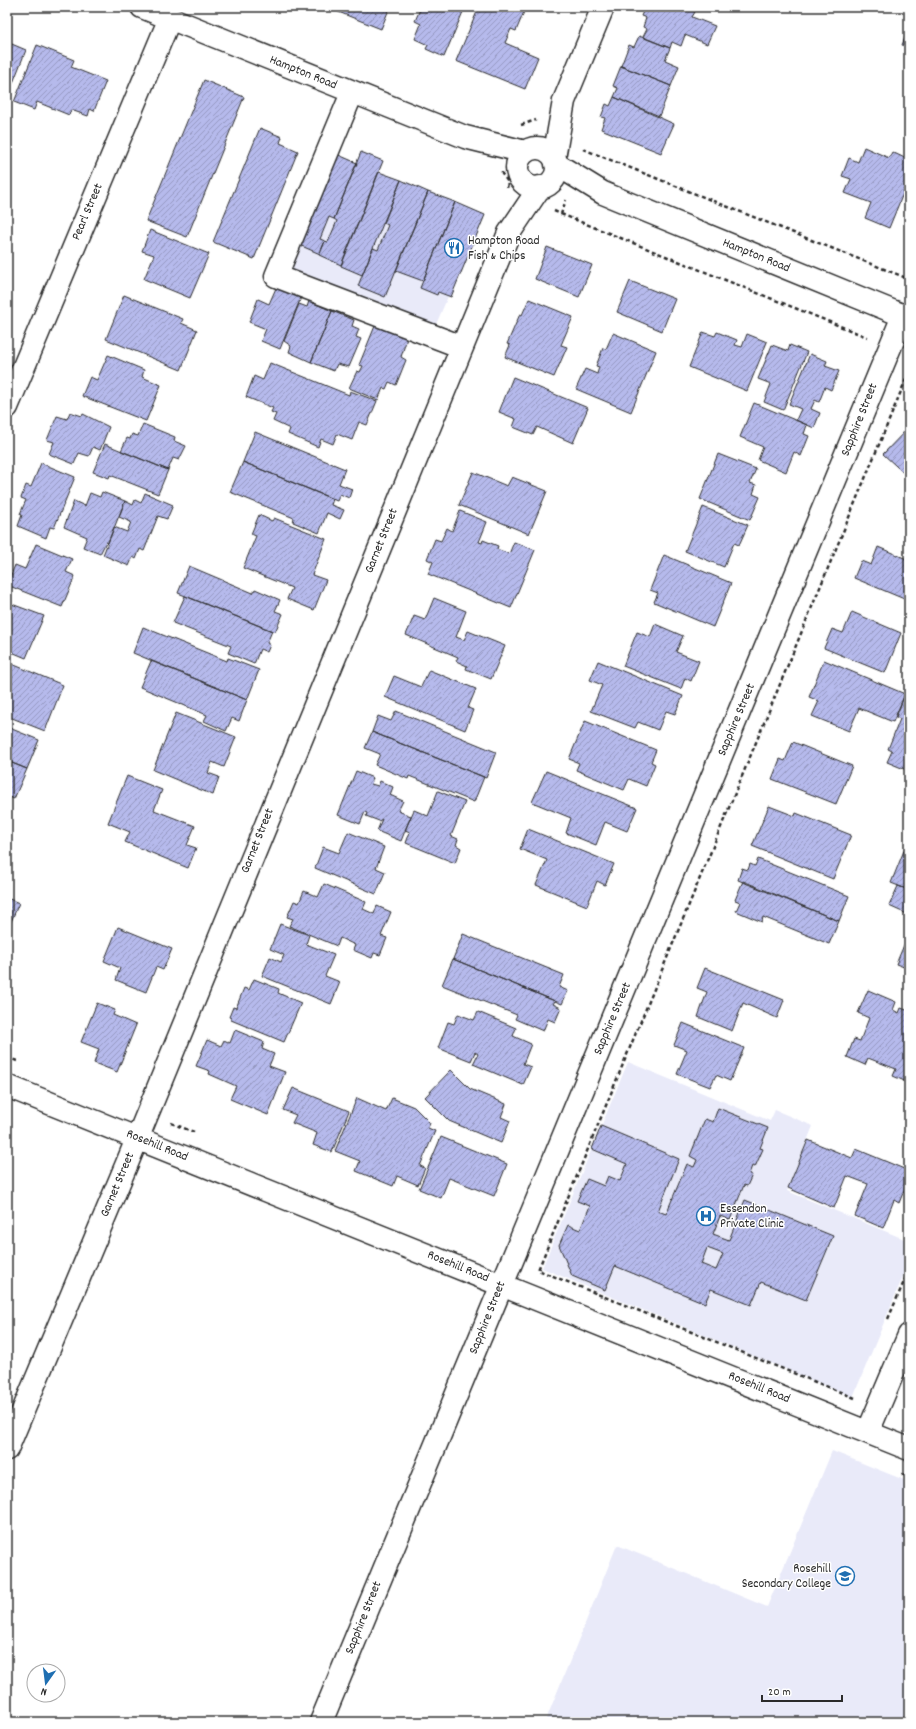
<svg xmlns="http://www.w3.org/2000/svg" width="916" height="1729" viewBox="0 0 916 1729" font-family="Dekko,sans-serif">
  <defs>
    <pattern id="building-hatch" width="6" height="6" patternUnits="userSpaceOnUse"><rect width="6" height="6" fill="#b6baec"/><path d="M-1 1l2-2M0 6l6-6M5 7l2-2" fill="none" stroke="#9497bf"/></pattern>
  </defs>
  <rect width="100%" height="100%" fill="#fff"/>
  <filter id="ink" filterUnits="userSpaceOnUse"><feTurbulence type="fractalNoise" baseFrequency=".025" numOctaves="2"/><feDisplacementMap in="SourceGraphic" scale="8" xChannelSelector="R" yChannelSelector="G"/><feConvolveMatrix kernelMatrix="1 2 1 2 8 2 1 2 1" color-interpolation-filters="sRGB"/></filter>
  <g filter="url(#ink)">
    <path fill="#e9eaf9" d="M335,154L483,215L434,329L287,269Z
      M628,1062L770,1121L775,1110L813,1126L787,1191L909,1241V1262L853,1397L542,1268Z
      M832,1451L909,1482V1722H545L617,1545L767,1607Z"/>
    <path fill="url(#building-hatch)" stroke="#2b2b2b" fill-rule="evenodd" d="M326,7H390L381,29Z
      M421,7H465L444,57L426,49L428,45L415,39L421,24L415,21Z
      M479,7H526L516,31L511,29L505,43L538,57L525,89L456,61Z
      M645,7H683L695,12L692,17L715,26L707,44L685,35L681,46L672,42L670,48L643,37L647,29L643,27L646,18L641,16Z
      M909,28V47L902,45Z
      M639,36L670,48L665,60L679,66L671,86L621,66L629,45L634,47Z
      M7,42L26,50L7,98Z
      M37,45L74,60L71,67L106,81L94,111L90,109L88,116L71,110L69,115L37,102L34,110L14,102Z
      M621,66L671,86L659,116L614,97L618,88L613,86Z
      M204,80L244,97L187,237L146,221Z
      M614,97L674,124L661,153L601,129L605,118L601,117L606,104L610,106Z
      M260,128L282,137L280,143L298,151L254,259L213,242Z
      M864,147L889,158L892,152L909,160V179L889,228L865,218L871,203L845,193L851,179L842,176L849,158L858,162Z
      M361,152L383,161L341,265L319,255L325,241L328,242L337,221L334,219Z
      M334,153L357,163L334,219L329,217L320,239L325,241L320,254L297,244Z
      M379,172L401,180L362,275L341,266Z
      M401,180L428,192L385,297L358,286L373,248L378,250L388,225L384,223Z
      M428,192L455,202L423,281L396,271Z
      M455,202L485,215L451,297L438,292L437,295L420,288Z
      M150,230L209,254L190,298L144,279L154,255L142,251Z
      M547,247L592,265L579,297L535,279Z
      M630,281L675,299L662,331L617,312Z
      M276,288L289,293L291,290L302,295L280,349L261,341L266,329L249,322L258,299L269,304Z
      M124,295L183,319L181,323L197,330L181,370L106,339Z
      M529,299L573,317L561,345L567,347L554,377L505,357L510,345L507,344L520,314L522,315Z
      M309,301L332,311L311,362L289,352L291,346L284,341L299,304L307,307Z
      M332,311L354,320L352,326L359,329L356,337L361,339L349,367L337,364L334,371L311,362Z
      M375,326L387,330L388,328L408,335L401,357L406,360L396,385L389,382L386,389L383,388L378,400L349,388L357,371L360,372L363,366L359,365Z
      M703,332L715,336L717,332L737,340L735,345L742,347L747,334L767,342L747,391L689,367Z
      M613,333L656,351L631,412L576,389L585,369L597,374L599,367L596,366L603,348L606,349Z
      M772,345L788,351L790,345L807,352L783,410L764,402L771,384L758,379Z
      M810,354L827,361L825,366L839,371L831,390L825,387L819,402L815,400L811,409L820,413L814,428L796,420L801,409L789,404Z
      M108,355L144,370L142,377L161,385L146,421L82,396L90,377L97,380Z
      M270,363L349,395L350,391L377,401L367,425L359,422L352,440L337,434L333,444L321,439L318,447L288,434L290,429L273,421L276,414L271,412L273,408L246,397L254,376L263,380Z
      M513,377L588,408L573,443L537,427L533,435L513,427L516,419L499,412Z
      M754,403L807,425L804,434L809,436L801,456L794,452L786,472L758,460L763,447L740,437Z
      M70,412L82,416L83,414L109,427L100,450L93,447L89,456L79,453L74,464L49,454L54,442L47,440L57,416L67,419Z
      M143,424L175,437L174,441L186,446L179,460L173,458L168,470L121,451L127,438L130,439L132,434L138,436Z
      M909,427V478L883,454Z
      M255,432L345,469L339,484L352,489L349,498L340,494L337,501L243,462Z
      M105,444L168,470L158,494L110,475L109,478L93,472Z
      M718,454L756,469L750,483L756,485L753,494L760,497L750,520L700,499Z
      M243,462L333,499L331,505L344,510L340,519L327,513L319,533L293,522L294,518L230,492Z
      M41,463L75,477L54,528L50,527L46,538L18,526L22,515L20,514L26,500L21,498L26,485L31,487Z
      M473,472L507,486L512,477L547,491L529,534L459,505Z
      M102,492L125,501L108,543L106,542L100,554L83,547L87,537L64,527L74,501L85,506L90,493L100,497Z
      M145,493L173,505L167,519L158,516L144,551L140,549L136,559L133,557L129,566L103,555L114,527L127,532L131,522L119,517L125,501L133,505L135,500L141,503Z
      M703,507L748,525L739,545L734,543L724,567L685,551Z
      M460,511L487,522L479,542L482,543L483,540L498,546L497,549L509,554L514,542L535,550L511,608L428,574L433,562L427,559L435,539L441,541L447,528L452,531Z
      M259,515L272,521L274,518L326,539L312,575L326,580L314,610L287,599L292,588L243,568L256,536L251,534Z
      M36,544L72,559L66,572L75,576L62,607L7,585L15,565L25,569Z
      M878,547L909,560V601L854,578L861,561L871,565Z
      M664,555L731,583L713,627L654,602L658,593L650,590Z
      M189,566L253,593L255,589L280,600L275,611L283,614L275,632L178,593Z
      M185,596L272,631L267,643L270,645L267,652L260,649L254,664L228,653L231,646L173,623Z
      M434,598L466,611L456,637L464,640L468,631L505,646L491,679L466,669L467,666L456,661L458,657L406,635L414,616L425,620Z
      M9,603L44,616L26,658L7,650V609Z
      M852,612L901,633L885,673L824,648L832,629L843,633Z
      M655,624L683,636L676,652L699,661L691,681L685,678L681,689L623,666L637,632L650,637Z
      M143,627L227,661L228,658L259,670L247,700L133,653Z
      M824,660L905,694L893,722L859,708L849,731L812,716L819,701L809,697Z
      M151,661L247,700L239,721L232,718L226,731L204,721L207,715L140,687Z
      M598,661L683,696L675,714L666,711L658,730L638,722L635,728L591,711L602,685L590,680Z
      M7,662L63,685L45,731L7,716Z
      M429,670L476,689L468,708L473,710L465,730L385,697L394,676L421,687Z
      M905,694L909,695V771L887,762L892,751L888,749L900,719L896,717Z
      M396,711L496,752L486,778L372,732L378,716L391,721Z
      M176,713L236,737L224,767L212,762L208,773L219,777L213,795L153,770Z
      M585,721L656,750L651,762L655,764L646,786L629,779L624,790L576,770L579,763L569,759Z
      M7,727L39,740L27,769L7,761Z
      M372,732L484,777L474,802L409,776L408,779L375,765L380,754L365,748Z
      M793,742L852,766L836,804L772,779L780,759L785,761Z
      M7,761L27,769L14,799L7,796Z
      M356,771L373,778L371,784L378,786L380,781L393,787L390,795L403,801L398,811L411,816L401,841L377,831L382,819L379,821L366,816L367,813L365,812L360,824L338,815Z
      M546,771L637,808L627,831L605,822L596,845L566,833L571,818L532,802Z
      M127,776L162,790L154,810L195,826L187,845L196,848L188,868L125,842L130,832L108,823Z
      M438,791L465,802L451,836L458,839L456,845L461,848L455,863L406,843L410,832L405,830L414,810L428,816Z
      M769,806L795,816L796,813L851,835L833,879L752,846Z
      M528,829L614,864L605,885L597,881L587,906L536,885L547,860L520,849Z
      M348,832L384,847L376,868L385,872L376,894L315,868L323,847L339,853Z
      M905,848L909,849V890L891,883Z
      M758,859L849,896L839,921L738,880L742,868L748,870L750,864L755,866Z
      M743,881L839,921L829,944L763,917L762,922L736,911L740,902L735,900Z
      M324,884L366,902L363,909L374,914L377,906L391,912L381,936L387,938L380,955L374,953L372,958L353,950L355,945L340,938L337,946L289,926L293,919L287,917L294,901L299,903L304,891L318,897Z
      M898,886L909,890V915L889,906Z
      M7,898L19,903L7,931Z
      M280,924L309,935L306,944L334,955L325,976L340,982L331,1004L262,976L270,957L281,962L284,955L270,949Z
      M118,927L172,949L163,970L156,967L146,992L116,980L120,968L104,961Z
      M909,933V969L896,964Z
      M463,934L564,975L559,987L568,991L562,1004L453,959Z
      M453,959L555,1001L553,1004L561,1008L555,1022L548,1019L543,1031L515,1019L517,1015L442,985Z
      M705,968L784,1000L777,1018L743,1003L732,1031L698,1017L707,992L697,988Z
      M254,979L279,989L278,993L301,1003L284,1042L231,1020V1018L229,1017L233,1007L236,1008L244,988L249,990Z
      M868,990L896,1002L893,1010L899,1013L901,1008L909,1011V1083L893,1076L896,1069L868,1058L865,1065L847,1057L854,1039L860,1041L869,1018L858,1013Z
      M97,1003L115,1010L113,1015L136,1025L117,1072L94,1063L99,1049L81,1042Z
      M478,1012L516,1028L513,1036L531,1044L523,1064L531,1067L523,1085L473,1064L478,1054L475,1052L471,1061L438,1048L448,1022L454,1024L458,1014L474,1020Z
      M683,1023L744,1048L730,1081L716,1075L710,1087L677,1074L687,1050L674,1045Z
      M235,1030L264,1042L262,1049L274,1054L269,1066L285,1072L268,1115L230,1099L236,1086L209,1074L210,1071L196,1066L207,1040L221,1046L224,1040L230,1043Z
      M451,1070L470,1089L506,1104L501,1117L510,1121L501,1143L449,1121L425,1097Z
      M293,1088L349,1111L332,1152L313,1145L317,1133L292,1123L296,1115L283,1110Z
      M357,1098L386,1111L392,1098L414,1107L430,1123L428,1128L435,1131L420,1166L425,1168L418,1185L397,1176L393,1186L356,1171L360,1161L335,1151Z
      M718,1108L768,1128L760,1148L763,1149L755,1167L752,1166L749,1174L752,1175L747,1186L744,1185L730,1220L720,1216L713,1234L729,1240L745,1200L833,1236L806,1300L761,1282L751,1305L711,1289L705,1303L615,1266L605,1290L572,1276L559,1245L568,1225L580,1230L590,1206L577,1201L587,1179L604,1186L608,1176L620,1181L627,1164L592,1149L601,1126L679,1159L658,1211L666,1214L687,1164L694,1167L697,1160L690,1156L705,1119L713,1122ZM707,1248L723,1254L716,1270L701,1264Z
      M441,1137L507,1164L494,1196L449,1178L441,1198L419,1189Z
      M808,1140L852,1158L856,1149L909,1171V1178L899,1203L894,1200L883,1228L855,1216L868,1184L847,1176L834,1208L788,1188Z"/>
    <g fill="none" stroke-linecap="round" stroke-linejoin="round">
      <g stroke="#2b2b2b" stroke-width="25">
        <path id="minor" d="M142,7L465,137L525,152
          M352,93L276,276L462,347
          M517 168a20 20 0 1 1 40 0a20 20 0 1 1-40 0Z
          M554,158L564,101L603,7
          M556,164L603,193L909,318
          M7,407L170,18
          M7,1086L909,1449
          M868,1432L909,1335
          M7,1449L128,1161L509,233L540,187
          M321,1722L903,316"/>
      </g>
      <path stroke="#2b2b2b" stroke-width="2.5" stroke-dasharray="4 3" stroke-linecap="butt" d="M521,125L536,120
        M583,149L909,279
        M502,172V174L508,182L507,189
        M554,211L561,214L566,200
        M561,214L867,337
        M7,1057L17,1061
        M171,1123L194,1132
        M888,1319L909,1270
        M855,1398L538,1270L909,372
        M902,1474L909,1477"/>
      <use href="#minor" stroke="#fff" stroke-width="22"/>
    </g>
  </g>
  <defs>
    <g id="restaurant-ring" transform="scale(1)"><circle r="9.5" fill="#fff" stroke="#1f6fb2" stroke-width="1.5"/><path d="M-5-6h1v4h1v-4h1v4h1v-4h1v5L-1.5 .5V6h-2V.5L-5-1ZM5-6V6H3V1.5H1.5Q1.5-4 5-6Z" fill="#1f6fb2"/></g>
    <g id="hospital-ring" transform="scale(1)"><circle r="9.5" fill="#fff" stroke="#1f6fb2" stroke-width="1.5"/><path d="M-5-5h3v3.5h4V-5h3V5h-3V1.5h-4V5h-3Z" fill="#1f6fb2"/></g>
    <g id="school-ring" transform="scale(1)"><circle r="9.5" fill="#fff" stroke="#1f6fb2" stroke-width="1.5"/><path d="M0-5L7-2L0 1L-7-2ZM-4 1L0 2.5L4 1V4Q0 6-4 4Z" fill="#1f6fb2"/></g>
  </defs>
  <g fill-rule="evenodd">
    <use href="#restaurant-ring" x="454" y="248"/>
    <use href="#hospital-ring" x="706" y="1216"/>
    <use href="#school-ring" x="845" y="1576"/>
  </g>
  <g text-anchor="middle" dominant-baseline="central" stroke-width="3" stroke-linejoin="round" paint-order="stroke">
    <g font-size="13" fill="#2b2b2b" stroke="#fff">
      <text transform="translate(303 73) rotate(22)">Hampton Road</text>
      <text transform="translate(88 212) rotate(-67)">Pearl Street</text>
      <text transform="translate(756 256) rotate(22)">Hampton Road</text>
      <text transform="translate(860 420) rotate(-68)">Sapphire Street</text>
      <text transform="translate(382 541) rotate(-68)">Garnet Street</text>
      <text transform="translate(737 720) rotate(-67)">Sapphire Street</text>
      <text transform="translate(258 841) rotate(-68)">Garnet Street</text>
      <text transform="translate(613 1019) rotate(-67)">Sapphire Street</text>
      <text transform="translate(157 1146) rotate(22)">Rosehill Road</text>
      <text transform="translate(118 1185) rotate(-67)">Garnet Street</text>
      <text transform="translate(458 1267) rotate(22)">Rosehill Road</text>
      <text transform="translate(488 1318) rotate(-68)">Sapphire Street</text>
      <text transform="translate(759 1388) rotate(22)">Rosehill Road</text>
      <text transform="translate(364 1618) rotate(-68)">Sapphire Street</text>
    </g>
    <g font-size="13" fill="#2b2b2b" stroke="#fff" text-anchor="start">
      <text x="468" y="241">Hampton Road<tspan x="468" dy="15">Fish &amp; Chips</tspan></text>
      <text x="720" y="1209">Essendon<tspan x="720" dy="15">Private Clinic</tspan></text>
      <text x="831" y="1569" text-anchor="end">Rosehill<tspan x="831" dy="15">Secondary College</tspan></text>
    </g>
  </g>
  <rect width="916" height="1729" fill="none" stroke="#fff" stroke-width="24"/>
  <rect x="12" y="12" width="892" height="1705" fill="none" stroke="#2b2b2b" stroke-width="1.5" filter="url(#ink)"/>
  <g transform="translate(46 1683) rotate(194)"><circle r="19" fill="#ffffff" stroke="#aaaaaa"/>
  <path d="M0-3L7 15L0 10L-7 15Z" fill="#1f6fb2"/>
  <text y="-6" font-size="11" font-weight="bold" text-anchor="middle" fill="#2b2b2b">N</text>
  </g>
  <path d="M762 1695v6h80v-6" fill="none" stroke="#2b2b2b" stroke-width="2"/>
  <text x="768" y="1695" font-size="12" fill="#2b2b2b" stroke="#ffffff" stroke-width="3" paint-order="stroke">20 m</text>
</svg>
